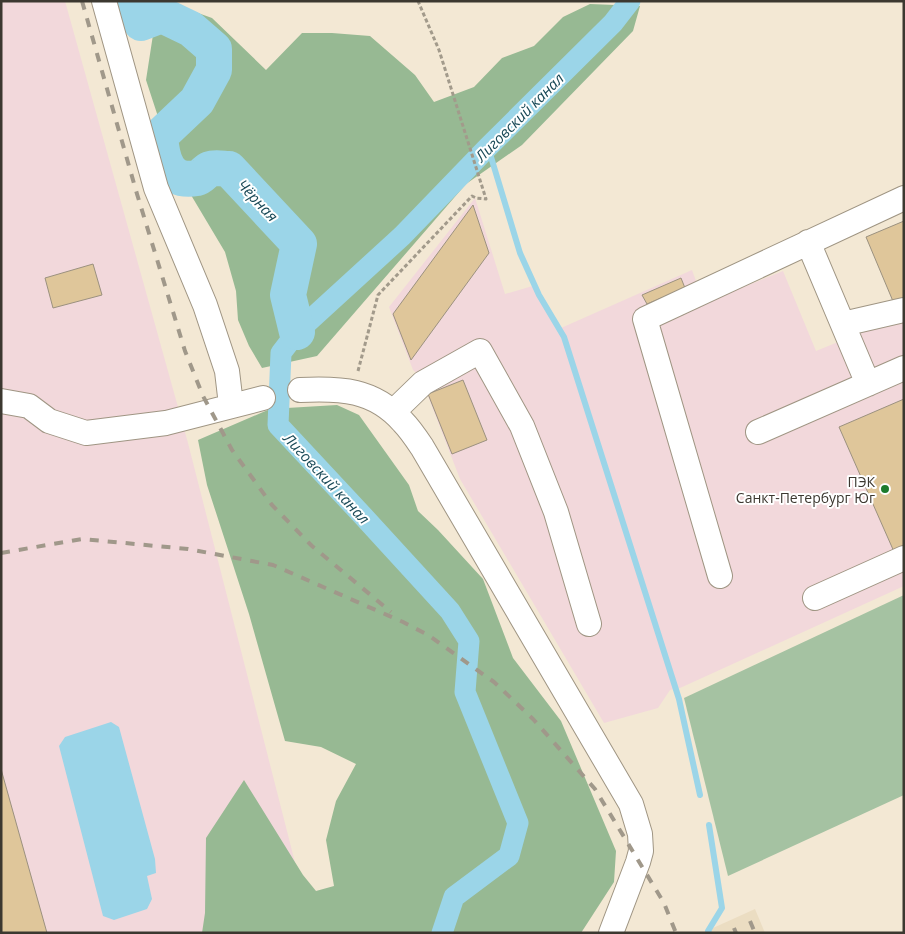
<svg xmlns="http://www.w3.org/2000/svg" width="905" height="934" viewBox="0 0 905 934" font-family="'Open Sans',sans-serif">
  <rect width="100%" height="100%" fill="#f3e8d4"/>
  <path fill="#ebddc2" d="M755,909L765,933H702Z"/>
  <path fill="#f2d8db" d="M1,1H65L188,443L313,933H1Z
    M475,198L505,294L536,285L561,328L692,270L704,303L783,271L816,351L904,315V586L680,688L670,690L658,708L604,723L460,479L423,383L420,376L413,370L389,307Z"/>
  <path fill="#a5c2a2" d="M904,595V795L728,876L684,698Z"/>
  <path fill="#97b993" d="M170,3L212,18L266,70L302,33H332L370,36L415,75L434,102L474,87L502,58L534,46L563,17L590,4L640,6L633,31L522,145L466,184L317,356L262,368L249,346L238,320L236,291L225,252L188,190L163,170L164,135L146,80L157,9Z
    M337,405L359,415L409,485L418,511L438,530L483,579L513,658L561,721L616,851L614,882L581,933H202L205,913L206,838L244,780L303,875L316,891L334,886L326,840L336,801L356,764L321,747L285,741L249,614L207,485L198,440L270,409Z"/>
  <path fill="#9bd5e8" d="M111,722L119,727L155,859L156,873L147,876L152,899L147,909L114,920L103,916L59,746L65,737Z"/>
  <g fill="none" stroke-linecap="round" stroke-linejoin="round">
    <path stroke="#9bd5e8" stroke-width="6" d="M488,147L520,253L539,295L564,337L679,699L700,795
      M709,933L708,931L722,908L709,825"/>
    <path stroke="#9bd5e8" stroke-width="21" d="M442,933L454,897L509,856L518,823L465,692L469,641L450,611L363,516L278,425L281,353L297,332L402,236L488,147L613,23L630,1"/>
    <path stroke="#9bd5e8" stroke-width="36" d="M132,1L135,12L141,23L162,15L191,29L214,49V70L197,101L160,136C162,160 167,183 197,178C202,177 205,171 210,169C215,167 224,169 229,169L299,244L288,295L297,332"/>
  </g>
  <path fill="#dfc69a" stroke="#9b917f" d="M473,205L489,253L411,360L393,314Z
    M904,221V303L895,306L866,237Z
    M93,264L102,295L53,308L45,278Z
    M681,278L685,288L647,304L642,295Z
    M463,380L487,440L452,454L428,394Z
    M904,399V550L895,554L839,427Z
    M1,769L47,933H1Z"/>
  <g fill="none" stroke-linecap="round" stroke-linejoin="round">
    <g stroke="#9f9583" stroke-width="26">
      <path id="minor" d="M104,1L156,188L205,305L227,371L231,405
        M808,242L868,384
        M843,324L904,310
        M300,390C340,388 374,389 403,422C410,429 416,438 422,447L631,804L640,834L641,851L638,862L611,933
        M1,401L29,406L49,421L86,433L166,423L263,398
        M393,412L423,383L480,351L522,426L556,512L589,624
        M758,432L904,368
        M720,576L645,319L904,198
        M815,598L904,558"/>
    </g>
    <path stroke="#a29a8b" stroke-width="3" stroke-dasharray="4 2.5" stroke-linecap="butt" d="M358,371L378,295L472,196L476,198L486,199L439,50L418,1"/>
    <use href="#minor" stroke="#fff" stroke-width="24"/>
    <path stroke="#a0988a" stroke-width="4" stroke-dasharray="9 9" stroke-linecap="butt" d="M82,1L137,194L185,351L203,396L232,450L272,505L312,546L391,612
      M1,553L82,539L188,549L273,565L403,622L428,635L494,682L533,719L595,789L664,903L676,933
      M750,921L755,933
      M734,928L736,933"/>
  </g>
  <circle fill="#1c7b2c" stroke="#fff" stroke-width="2" cx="885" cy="489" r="5"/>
  <g text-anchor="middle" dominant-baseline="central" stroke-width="4" stroke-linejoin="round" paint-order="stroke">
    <g font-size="14" fill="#3c3830" stroke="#fff" text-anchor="end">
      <text x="875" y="481">ПЭК<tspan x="875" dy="16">Санкт-Петербург Юг</tspan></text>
    </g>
    <g font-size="15" font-style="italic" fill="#1a4a58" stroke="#fff">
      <text transform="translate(519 117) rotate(-45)">Лиговский канал</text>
      <text transform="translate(258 200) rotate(47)">Чёрная</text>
      <text transform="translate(327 478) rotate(47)">Лиговский канал</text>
    </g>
  </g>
  <rect width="905" height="934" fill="none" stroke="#3c3830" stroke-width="5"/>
</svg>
